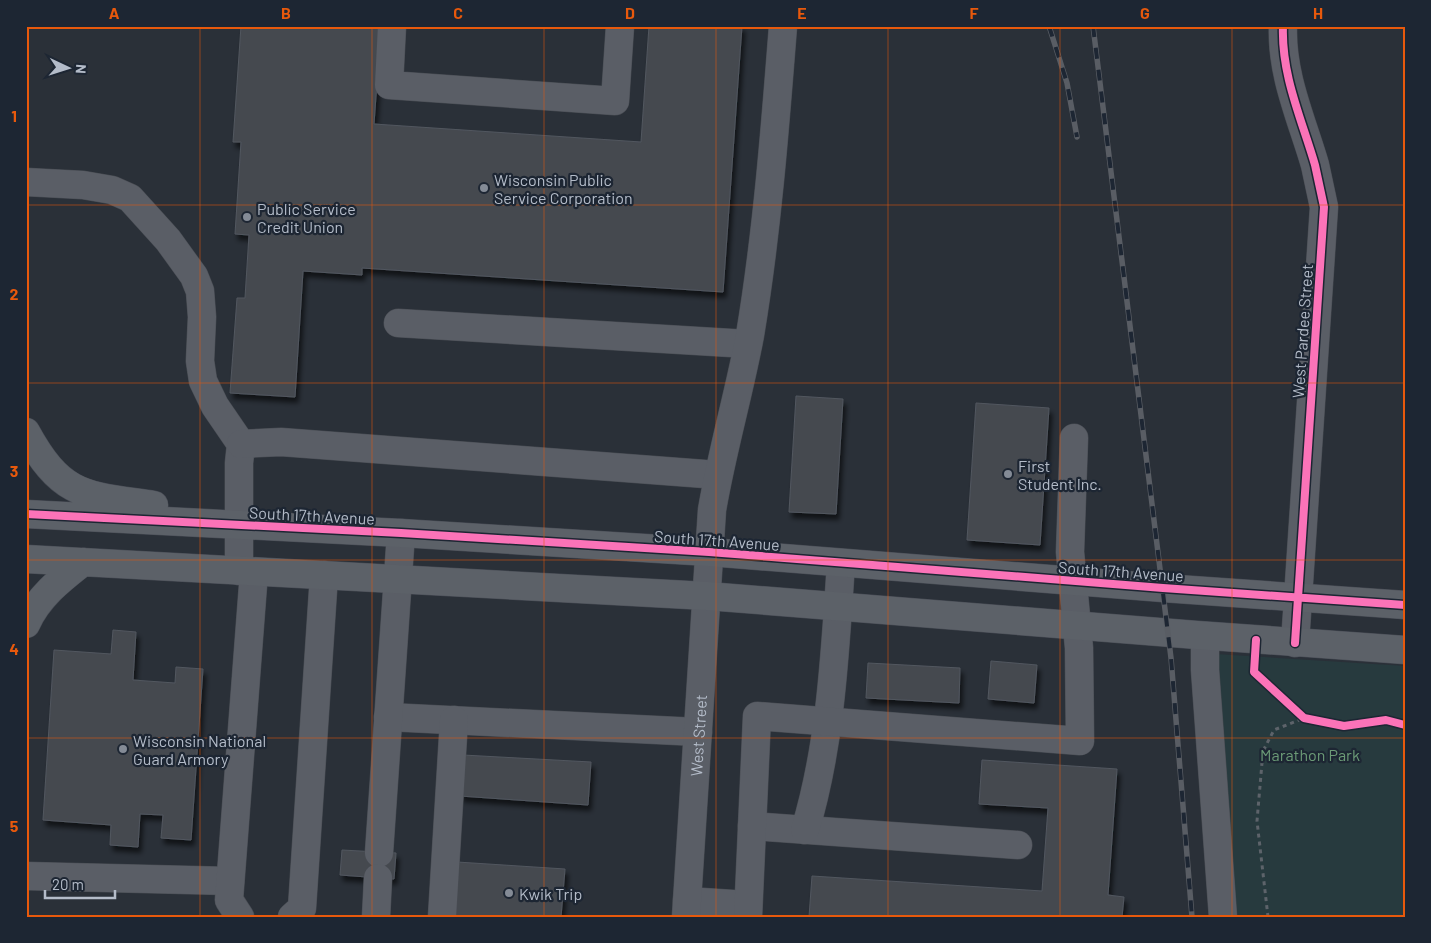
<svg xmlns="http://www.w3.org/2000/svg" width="1431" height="943" viewBox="0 0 1431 943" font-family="Barlow,sans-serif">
  <defs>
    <filter id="shadow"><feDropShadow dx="3" dy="5.5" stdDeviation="2.5" flood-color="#0009"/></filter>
  </defs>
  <rect width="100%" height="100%" fill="#2a3038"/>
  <path fill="#273a3e" d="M1200,653L1405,666V917H1238Z"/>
  <path fill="#444950" stroke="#52575f" filter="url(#shadow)" d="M241,26H381L374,124L641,142L649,26H742L723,292L362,268V275L303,271L295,397L230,393L237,298H245L249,235L235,234L241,142H233Z
    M796,396L843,399L836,514L789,512Z
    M976,403L1049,408L1040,545L967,540Z
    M113,630L136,632L133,680L175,683L176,667L203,669L191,840L161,838L163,815L140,814L138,847L110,845L111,825L43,820L54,650L111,654Z
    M991,661L1037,665L1034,703L988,699Z
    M868,663L960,668L959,703L866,698Z
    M463,755L591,762L588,805L460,796Z
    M982,760L1117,769L1108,895L1124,897L1122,917H809L812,876L1042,891L1048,808L979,804Z
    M342,850L396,853L394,879L340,875Z
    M457,862L565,869L561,917H454Z"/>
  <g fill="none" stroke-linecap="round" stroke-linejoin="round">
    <g stroke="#484c53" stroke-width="29">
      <g id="minor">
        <path d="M392,26L389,85L615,101L620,26"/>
        <path d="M1283,26C1281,75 1302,120 1315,165C1318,179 1321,193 1324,207L1295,643"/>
        <path d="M26,182L83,185L112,190L130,198L168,240L194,276L200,291L202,317L200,361L203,381L215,406L241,444L239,463V571"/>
        <path d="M398,323L748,344"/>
        <path d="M241,444L281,442L718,475"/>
        <path d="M1205,636V670L1223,917"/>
        <path d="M388,717L698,732"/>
        <path d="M752,826L1018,845"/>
        <path d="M805,830C831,744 835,652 841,563"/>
        <path d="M379,853L401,533"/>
        <path d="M26,876L230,881"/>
        <path d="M687,901L748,905"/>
        <path d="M240,917L229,900L254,572"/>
        <path d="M292,917L302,908L324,575"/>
        <path d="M376,917L378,878"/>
        <path d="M442,917L454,720"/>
        <path id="s1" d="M686,917L712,510C722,451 739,394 750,335C767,233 775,129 783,26"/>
        <path d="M748,917L757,716L1080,741L1079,648L1070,552L1074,438"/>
      </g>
    </g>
    <g stroke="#484c55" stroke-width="29">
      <path id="major" d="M26,432C62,498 86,495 154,505
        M26,514L401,533L709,552L1163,588L1405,605
        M26,559L707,596L1197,635L1405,650
        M26,624C38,597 60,580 83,562"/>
    </g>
    <path stroke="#5d636a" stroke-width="3" stroke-dasharray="4 4" stroke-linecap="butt" d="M1268,917L1257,821L1263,751L1274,730L1304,718"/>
    <use href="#minor" stroke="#5a5e66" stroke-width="28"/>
    <use href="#major" stroke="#5c6168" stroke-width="28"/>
    <g stroke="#595d64" stroke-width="5.5">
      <path id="rail" d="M1049,26L1067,83L1077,137
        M1093,26L1171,658L1192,917"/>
    </g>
    <use href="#rail" stroke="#1d2633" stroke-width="4" stroke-dasharray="11" stroke-linecap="butt"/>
    <g stroke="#1d2633" stroke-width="11">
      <path id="cycleway" d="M1283,26C1281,75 1302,120 1315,165C1318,179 1321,193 1324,207L1295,643
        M26,514L401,533L709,552L1163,588L1405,605
        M1256,640L1254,672L1304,718L1344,726L1386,720L1405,725"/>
    </g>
    <use href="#cycleway" stroke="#fb73b8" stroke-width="8"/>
  </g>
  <path fill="none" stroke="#e8590c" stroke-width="1" stroke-opacity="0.55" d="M200,26V917M372,26V917M544,26V917M716,26V917M888,26V917M1060,26V917M1232,26V917M26,205H1405M26,383H1405M26,560H1405M26,738H1405"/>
  <g fill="#848b96" stroke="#1d2633" stroke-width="2">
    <circle cx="484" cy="188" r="5"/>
    <circle cx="247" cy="217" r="5"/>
    <circle cx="1008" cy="474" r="5"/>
    <circle cx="123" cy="749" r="5"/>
    <circle cx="509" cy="893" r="5"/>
  </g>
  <g text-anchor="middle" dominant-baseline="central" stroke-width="4.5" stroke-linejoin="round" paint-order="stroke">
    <g font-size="16" fill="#b4bcc9" stroke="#1d2633" text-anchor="start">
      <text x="494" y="179">Wisconsin Public<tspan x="494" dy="18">Service Corporation</tspan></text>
      <text x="257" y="208">Public Service<tspan x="257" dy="18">Credit Union</tspan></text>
      <text x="1018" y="465">First<tspan x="1018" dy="18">Student Inc.</tspan></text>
      <text x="133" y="740">Wisconsin National<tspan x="133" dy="18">Guard Armory</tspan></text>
      <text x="519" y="893">Kwik Trip</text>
    </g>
    <g font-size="16" fill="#b4bcc9" stroke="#1d2633">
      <text transform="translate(1302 331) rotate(-86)">West Pardee Street</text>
      <text transform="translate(312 515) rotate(3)">South 17th Avenue</text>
      <text transform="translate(717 540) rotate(4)">South 17th Avenue</text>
      <text transform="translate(1121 571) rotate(4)">South 17th Avenue</text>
      <text stroke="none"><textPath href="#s1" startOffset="182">West Street</textPath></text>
    </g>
    <g font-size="16" fill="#6b9a76" stroke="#1d2633">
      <text x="1310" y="754">Marathon Park</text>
    </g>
  </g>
  <rect width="1431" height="943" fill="none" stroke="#1d2633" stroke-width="55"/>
  <g transform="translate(68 68) rotate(94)" stroke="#1d2633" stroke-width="4" paint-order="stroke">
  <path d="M0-4L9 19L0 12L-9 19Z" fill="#b4bcc9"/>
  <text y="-8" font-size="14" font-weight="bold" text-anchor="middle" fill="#b4bcc9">N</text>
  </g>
  <path d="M45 890v8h70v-8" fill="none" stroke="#b4bcc9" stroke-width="2.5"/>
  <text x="52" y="890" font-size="15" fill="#b4bcc9" stroke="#1d2633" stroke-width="4" paint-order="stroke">20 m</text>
  <rect x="28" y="28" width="1376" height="888" fill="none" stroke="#e8590c" stroke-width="2"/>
  <g font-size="16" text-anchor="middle" font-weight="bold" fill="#e8590c">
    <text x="114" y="19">A</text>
    <text x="286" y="19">B</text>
    <text x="458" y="19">C</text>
    <text x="630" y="19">D</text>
    <text x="802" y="19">E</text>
    <text x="974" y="19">F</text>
    <text x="1145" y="19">G</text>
    <text x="1318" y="19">H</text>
    <text x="14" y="122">1</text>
    <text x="14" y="300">2</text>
    <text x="14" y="477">3</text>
    <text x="14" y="655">4</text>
    <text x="14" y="832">5</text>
  </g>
</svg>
